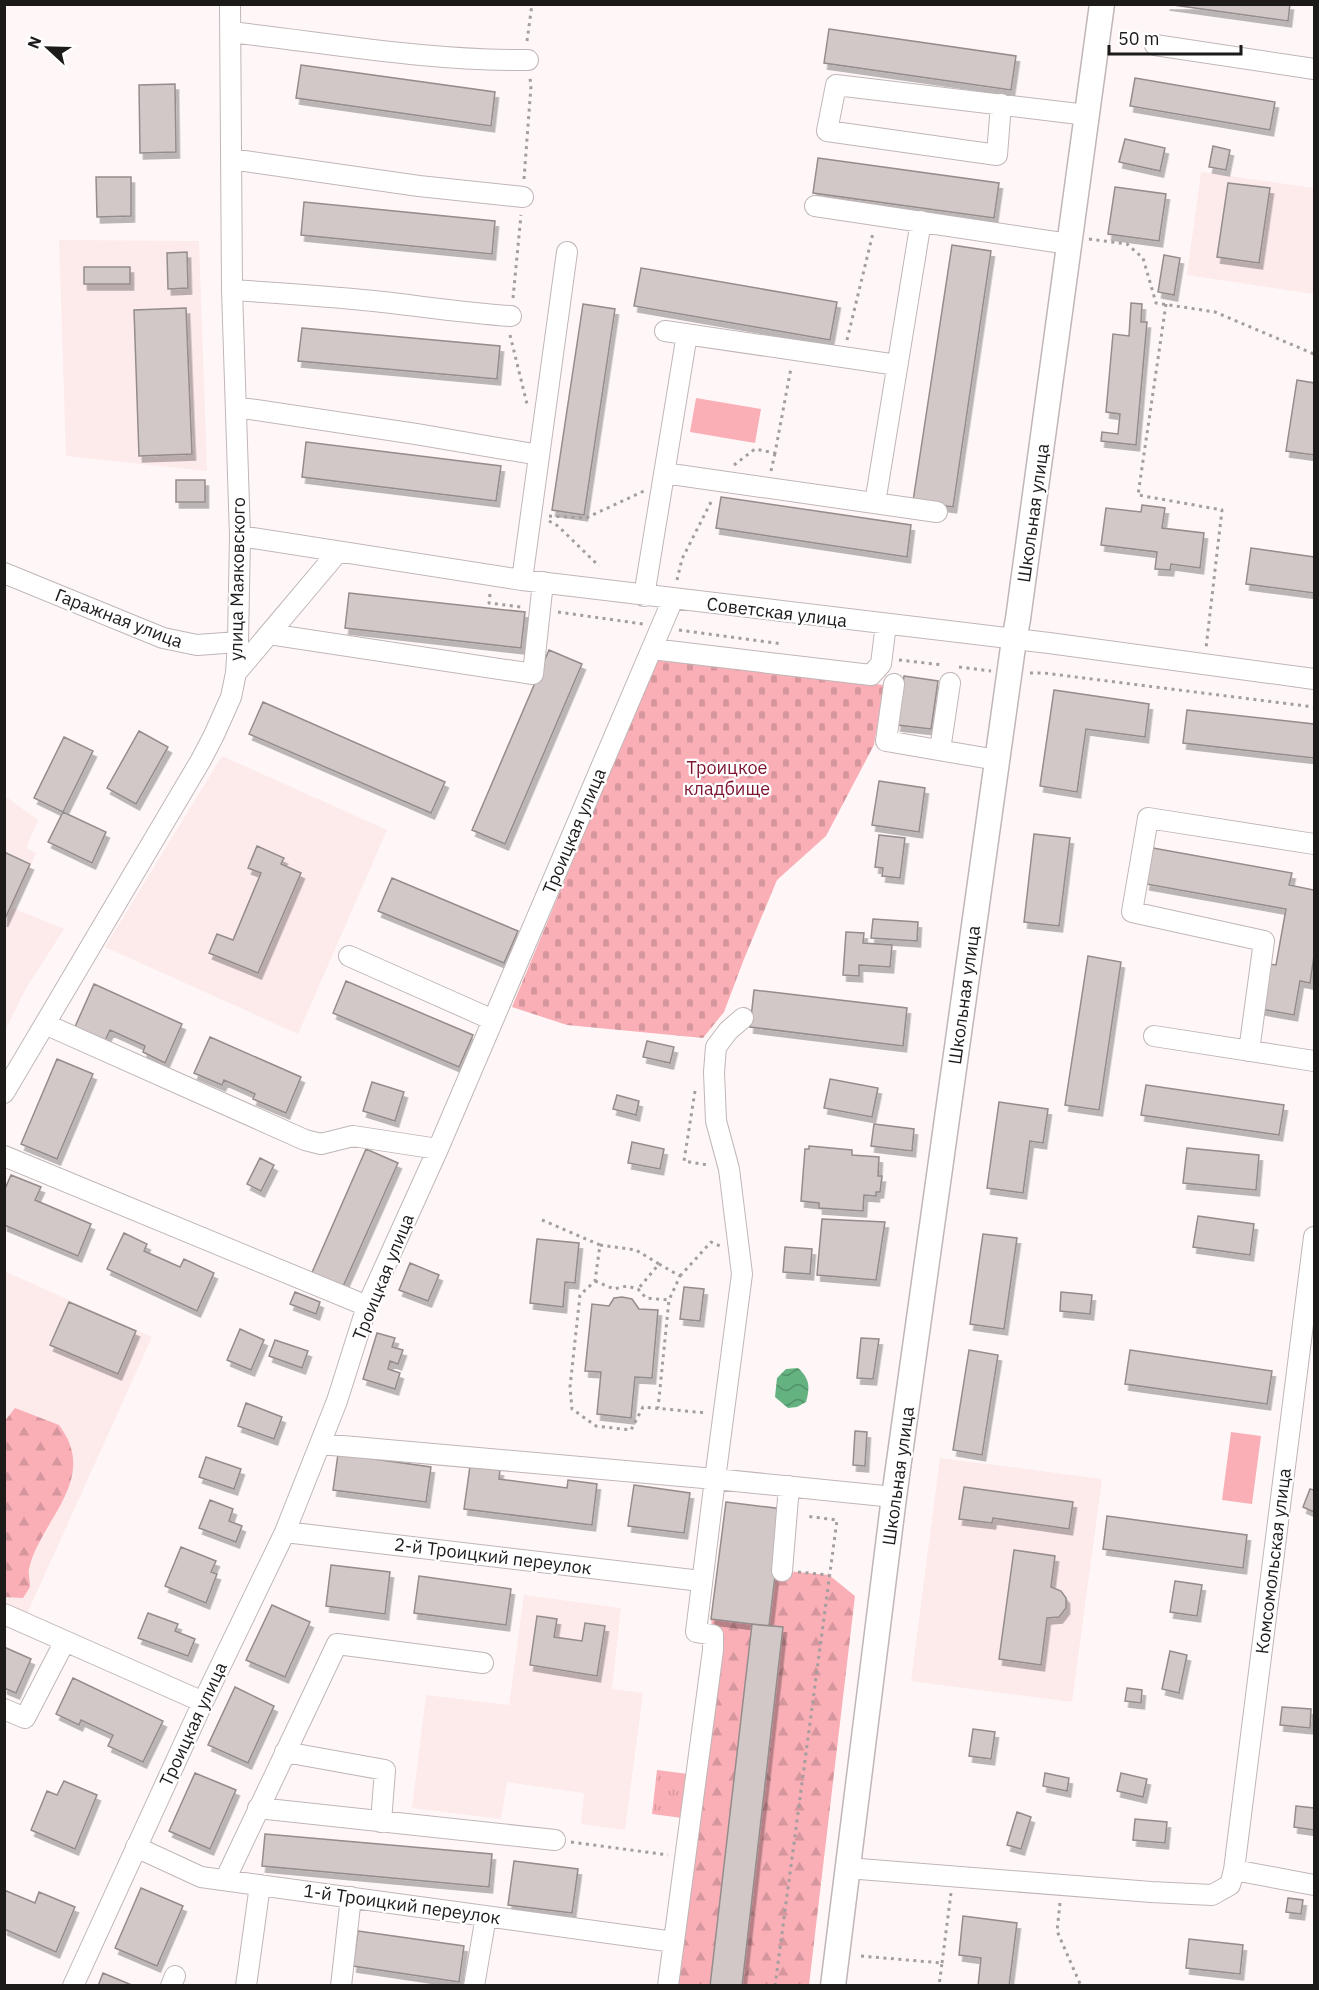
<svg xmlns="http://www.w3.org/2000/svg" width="1319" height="1990" viewBox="0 0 1319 1990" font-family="'IBM Plex Sans',sans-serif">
  <defs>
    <pattern id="forest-firs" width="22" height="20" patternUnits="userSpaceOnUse" patternTransform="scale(1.5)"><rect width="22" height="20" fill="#faafb7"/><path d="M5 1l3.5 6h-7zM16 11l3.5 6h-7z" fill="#d6969d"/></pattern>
    <pattern id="cemetery-stones" width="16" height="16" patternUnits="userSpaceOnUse" patternTransform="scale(1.5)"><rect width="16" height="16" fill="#faafb7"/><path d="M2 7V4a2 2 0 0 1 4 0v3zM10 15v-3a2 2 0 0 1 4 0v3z" fill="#d6969d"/></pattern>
    <pattern id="park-tufts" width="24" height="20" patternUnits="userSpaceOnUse" patternTransform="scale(1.5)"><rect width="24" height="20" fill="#faafb7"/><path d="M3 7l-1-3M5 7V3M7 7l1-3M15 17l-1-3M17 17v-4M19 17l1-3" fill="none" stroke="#d6969d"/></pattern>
    <pattern id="water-waves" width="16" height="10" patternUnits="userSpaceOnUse" patternTransform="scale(1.5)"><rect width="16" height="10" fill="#64b280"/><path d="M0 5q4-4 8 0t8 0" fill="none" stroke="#529068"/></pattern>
    <filter id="shadow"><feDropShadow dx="3.5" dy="6" stdDeviation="0" flood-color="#0004"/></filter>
  </defs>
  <rect width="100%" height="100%" fill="#fff7f7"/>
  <path fill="#fdeaeb" d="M1201,172L1314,188V294L1187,275Z
    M59,240L199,241L207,471L66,456Z
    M222,756L387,830L298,1034L105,947Z
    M5,796L38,820L26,848L36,853L13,908L64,929L25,990L5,1031Z
    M4,1271L152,1337L26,1616L5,1606Z
    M940,1458L1102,1479L1072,1702L911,1681Z
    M524,1595L621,1608L612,1689L643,1693L625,1830L581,1824L584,1793L507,1782L501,1819L412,1808L426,1695L509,1705Z"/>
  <path fill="#faafb7" d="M696,398L761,409L755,443L690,432Z
    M1231,1432L1261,1436L1252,1504L1222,1500Z"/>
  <path fill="url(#forest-firs)" d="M15,1408L59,1425C63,1431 68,1438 70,1445C86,1490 38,1527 29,1569C28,1574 30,1581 30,1587L23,1598L4,1597V1422Z
    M776,1570L829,1575L855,1596L809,1985L742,1986L769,1626Z
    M711,1619L752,1624L710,1985L668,1986L713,1635Z"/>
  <path fill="url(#cemetery-stones)" d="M657,658L884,685L874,745L826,836L777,880L744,959L724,1012L703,1038L567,1025L512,1007Z"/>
  <path fill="url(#park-tufts)" d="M657,1770L696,1775L690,1819L652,1814Z"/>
  <path fill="url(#water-waves)" d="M798,1368C810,1379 810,1387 806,1402L797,1407L788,1408L775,1397L777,1378L786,1369Z"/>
  <path fill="#d2c8c8" stroke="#958c8c" stroke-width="1.5" filter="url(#shadow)" d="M1166,4H1290L1288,21Z
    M829,29L1016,56L1011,90L824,63Z
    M301,65L495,92L491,126L296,98Z
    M1135,78L1275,102L1270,130L1130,106Z
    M175,84L176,152L140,153L139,85Z
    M1125,139L1165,148L1160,171L1119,162Z
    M1213,146L1230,150L1226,170L1209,167Z
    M818,158L999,183L994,218L813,193Z
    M96,177H131V216L97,217Z
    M1228,183L1270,188L1259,263L1217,257Z
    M1115,187L1166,194L1159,241L1108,234Z
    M304,202L495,221L492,254L301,235Z
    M952,245L991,251L953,507L913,501Z
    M187,252L188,288L168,289L167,253Z
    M1164,255L1180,258L1174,295L1158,292Z
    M84,267H130V284H84Z
    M641,268L837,302L830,340L634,306Z
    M1131,303L1142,304L1141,322H1147L1136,445L1101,441L1102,432L1118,434L1120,414L1106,412L1113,334L1129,336Z
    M583,304L615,309L584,515L552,510Z
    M186,308L192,454L139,456L134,310Z
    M302,328L500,346L497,379L298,361Z
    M1297,380L1314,383V455L1286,451Z
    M306,442L501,466L496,501L302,477Z
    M176,480H205V502H176Z
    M721,497L911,525L907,557L716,528Z
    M1142,505L1165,508L1162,528L1204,533L1200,568L1171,564L1170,570L1155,569L1157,552L1101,545L1106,508L1141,512Z
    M1251,548L1314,557V593L1246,584Z
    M349,593L525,612L521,648L345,628Z
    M549,650L582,664L505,844L472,830Z
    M904,676L938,681L931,729L897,725Z
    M1054,690L1149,704L1145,737L1086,729L1077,792L1040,786Z
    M263,702L445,782L431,813L249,734Z
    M1187,710L1314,724V758L1183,743Z
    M139,731L168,747L136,804L107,788Z
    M64,737L93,751L63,812L34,798Z
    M879,781L925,788L919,832L872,825Z
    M63,812L106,832L92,863L48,842Z
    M1034,834L1070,838L1059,926L1024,922Z
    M879,835L905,838L900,878L882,876L883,868L875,867Z
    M257,846L284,858L281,864L301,873L258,973L209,953L217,934L233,940L261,873L248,868Z
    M1153,848L1292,873L1289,885L1314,890V956L1310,983L1300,981L1294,1015L1261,1009L1269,964L1276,965L1286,909L1146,884Z
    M4,852L30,864L4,921Z
    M392,878L518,931L504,963L378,911Z
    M873,919L918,922L917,941L871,938Z
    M846,932L864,933L863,943L892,945L890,967L859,965V976L843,975Z
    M1088,956L1121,962L1099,1110L1065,1105Z
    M346,981L473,1035L459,1067L333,1013Z
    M94,984L182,1024L165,1063L143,1052L145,1046L110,1030L104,1043L74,1029Z
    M754,990L907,1008L903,1046L750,1027Z
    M210,1037L301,1077L286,1113L253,1099L255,1094L224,1080L222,1085L194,1073Z
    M647,1041L674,1047L670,1063L643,1057Z
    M57,1059L93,1074L57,1159L21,1144Z
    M830,1079L878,1088L872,1117L824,1108Z
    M372,1082L404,1092L395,1121L363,1111Z
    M1146,1085L1284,1105L1279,1135L1141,1115Z
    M617,1095L639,1101L636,1115L613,1109Z
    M999,1102L1048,1109L1043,1143L1030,1141L1023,1193L987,1188Z
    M874,1124L914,1129L912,1151L871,1146Z
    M632,1142L664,1149L660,1169L628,1163Z
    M809,1146L852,1150V1155L879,1157L878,1176H882L880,1192H876V1196L864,1195L863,1211L819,1208V1203L801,1201L805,1149H809Z
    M1187,1148L1259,1155L1256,1190L1183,1183Z
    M366,1149L398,1163L341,1291L310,1277Z
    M260,1158L274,1165L261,1191L247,1184Z
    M11,1175L41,1187L35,1200L91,1224L78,1256L4,1225V1191Z
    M1198,1216L1254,1224L1250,1255L1193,1247Z
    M822,1219L885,1222L876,1280L817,1275Z
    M124,1233L147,1244L144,1251L180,1267L184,1259L214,1273L197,1311L107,1269Z
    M983,1234L1017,1238L1004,1329L970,1324Z
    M537,1239L579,1243L575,1283L565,1282L563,1307L530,1303Z
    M785,1247L812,1249L810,1274L783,1272Z
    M410,1263L439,1275L428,1301L399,1290Z
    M684,1287L704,1289L700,1321L680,1319Z
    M295,1292L320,1302L316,1314L290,1304Z
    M1061,1292L1092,1295L1090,1314L1060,1311Z
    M622,1297L632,1299L639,1309L658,1310L652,1378L635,1377L631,1418L597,1414L601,1372L585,1371L592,1304L609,1306L614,1298Z
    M69,1302L136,1331L118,1374L50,1345Z
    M240,1329L264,1340L251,1370L227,1360Z
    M377,1333L395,1338L392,1347L403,1350L398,1364L390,1361L388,1369L400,1373L395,1389L363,1379Z
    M861,1338L879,1339L873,1379L857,1378Z
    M275,1340L308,1351L302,1368L269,1356Z
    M969,1350L998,1355L982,1455L953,1450Z
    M1130,1350L1272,1371L1267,1404L1125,1384Z
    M246,1403L282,1417L274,1439L238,1426Z
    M855,1431L867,1432L865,1466L853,1465Z
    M338,1454L431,1467L426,1502L333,1490Z
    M206,1457L241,1469L234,1489L199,1477Z
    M470,1466L500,1470L499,1479L567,1488L568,1480L597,1484L592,1525L464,1509Z
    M634,1485L690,1493L684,1533L628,1526Z
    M964,1487L1073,1502L1069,1529L993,1518L992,1523L959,1519Z
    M1310,1489L1314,1490V1512L1303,1507Z
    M210,1500L233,1509L229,1521L242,1526L236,1542L199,1528Z
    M726,1502L783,1509L769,1626L711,1619Z
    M1107,1516L1247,1535L1243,1568L1103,1549Z
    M181,1547L216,1561L211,1572L217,1574L206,1603L165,1586Z
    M1014,1550L1055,1556L1051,1587L1061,1591L1066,1598V1608L1059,1617L1047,1618L1041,1665L999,1659Z
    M331,1565L390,1572L385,1614L326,1606Z
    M419,1576L511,1589L506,1625L414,1613Z
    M1175,1581L1202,1585L1197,1616L1170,1612Z
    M272,1605L310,1622L285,1677L246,1660Z
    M148,1613L178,1624L175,1631L195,1639L188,1656L138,1638Z
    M537,1616L557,1619L554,1637L582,1641L585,1623L605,1626L597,1676L530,1665Z
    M752,1624L783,1627L742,1986H710Z
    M4,1647L31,1659L16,1693L4,1688Z
    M1170,1651L1187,1655L1179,1693L1162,1689Z
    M73,1678L163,1721L143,1762L108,1746L113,1735L81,1720L79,1725L56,1714Z
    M235,1687L274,1706L248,1763L208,1745Z
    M1127,1688L1142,1690L1141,1703L1125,1701Z
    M1282,1707L1311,1709L1310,1728L1280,1725Z
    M973,1729L995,1732L991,1759L969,1756Z
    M195,1773L236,1790L210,1849L169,1831Z
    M1045,1773L1069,1778L1067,1791L1043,1786Z
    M1121,1773L1147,1779L1143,1797L1117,1791Z
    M64,1781L97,1795L75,1849L31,1830L47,1791L57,1795Z
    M1296,1806L1314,1808V1830L1294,1827Z
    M1017,1812L1031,1817L1021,1849L1007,1845Z
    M1135,1819L1167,1822L1165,1843L1133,1840Z
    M265,1834L492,1854L489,1887L262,1866Z
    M514,1861L578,1869L572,1913L508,1905Z
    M141,1888L183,1906L157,1966L115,1948Z
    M4,1890L35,1903L39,1892L75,1907L56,1952L4,1929Z
    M1288,1898L1303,1900L1301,1914L1286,1912Z
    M963,1916L1017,1923L1009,1986H978L981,1958L959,1955Z
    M358,1931L464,1946L459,1982L353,1966Z
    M1189,1939L1243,1945L1240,1974L1186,1968Z
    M103,1973L134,1986H98Z"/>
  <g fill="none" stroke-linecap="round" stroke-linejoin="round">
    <g stroke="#c0b6b7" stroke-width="22">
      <path id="minor" d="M230,32C329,43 427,61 528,60
        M1155,45L1314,69
        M1001,104L997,155L827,131L836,85L1087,115
        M231,159L419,186L523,197
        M815,206L1069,244
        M232,290C280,293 327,296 374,301C420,306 465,313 511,316
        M665,331L897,365
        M236,407L416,434L539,455
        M664,473L937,512
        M875,503L921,221
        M240,536L522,580L1049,643L1314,679
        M4,573L163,638L197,645L238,642
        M522,580L567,252
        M644,596L687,334
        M269,634L533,674L543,582
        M652,649L871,675L881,664L886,624
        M236,673L338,552
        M894,684L886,741L997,760
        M940,750L950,683
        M349,956L493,1020
        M45,1024L305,1140L321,1144L353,1136L438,1149
        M1154,1036L1314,1061
        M1249,1051L1264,941L1132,912L1148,818L1314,844
        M4,1093L201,760L214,735L231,697L236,673L238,642L240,536L232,290L230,4
        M4,1156L367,1306
        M320,1444L715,1479L742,1274L729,1169L716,1121L714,1072L716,1047L728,1031L743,1018
        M285,1532L701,1581
        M782,1571L789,1486
        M4,1614L203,1702
        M4,1709L25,1718L65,1641
        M285,1752L385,1770L381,1822
        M258,1808L555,1840
        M136,1847L201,1877L674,1942
        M847,1868L1151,1892L1212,1895L1230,1885L1234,1870L1314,1237
        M1234,1870L1314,1885
        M225,1880L337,1644L483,1663
        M73,1986L203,1702L285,1532L337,1401L367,1306L438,1149L673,599
        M171,1986L175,1976
        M246,1986L260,1885
        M341,1986L351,1897
        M474,1986L486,1916
        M668,1986L713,1650V1635L696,1632L715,1479L894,1497"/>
    </g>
    <g stroke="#c0b6b7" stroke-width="27">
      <path id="major" d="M833,1986L894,1497L1014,640L1018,619L1102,4"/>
    </g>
    <path stroke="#a49e9e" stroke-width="3" stroke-dasharray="3 4.5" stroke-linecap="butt" d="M527,41L532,4
      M524,179L531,86L530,78
      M1089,239L1127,244L1143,258L1156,303L1215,312L1314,354
      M513,298L521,215
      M1166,304L1138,495L1222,510L1206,648
      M510,335L527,404
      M847,340L873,233
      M734,465L755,449L775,453L791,368H792
      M771,471L775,453
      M549,516L586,518L644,491
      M549,521L558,526L599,566
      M677,580L682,559L713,498
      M490,594L489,603L521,607
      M558,612L643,624
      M679,630L783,644
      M899,660L943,665
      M959,667L991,671
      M1030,673H1044L1314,707
      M695,1091L684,1161L708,1165
      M542,1220L600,1245L595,1281L580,1295L570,1387L572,1409L596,1426L631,1430L643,1407L707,1413
      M600,1245L636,1250L659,1264L638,1289
      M659,1264L680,1276L669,1300
      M680,1276L711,1242L720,1246
      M595,1281L614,1289L627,1286L638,1289L646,1298L669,1300L658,1408
      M798,1572L829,1575
      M571,1842L668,1855
      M1060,1903L1057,1931L1081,1986
      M861,1956L942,1963L939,1986
      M942,1963L951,1893
      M775,1986L837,1520L805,1516"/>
    <use href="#minor" stroke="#fff" stroke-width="20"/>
    <use href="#major" stroke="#fff" stroke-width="24"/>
  </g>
  <g text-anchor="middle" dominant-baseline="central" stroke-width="4.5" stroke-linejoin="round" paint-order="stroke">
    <g font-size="18" fill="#1d1a1a" stroke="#fff">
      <text transform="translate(1033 513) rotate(-82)">Школьная улица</text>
      <text transform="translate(237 579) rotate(-89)">улица Маяковского</text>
      <text transform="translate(777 612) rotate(7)">Советская улица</text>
      <text transform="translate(119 618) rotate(21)">Гаражная улица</text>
      <text transform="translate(574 831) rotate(-67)">Троицкая улица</text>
      <text transform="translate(964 995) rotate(-82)">Школьная улица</text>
      <text transform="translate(383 1277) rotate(-68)">Троицкая улица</text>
      <text transform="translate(898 1476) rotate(-82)">Школьная улица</text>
      <text transform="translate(493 1556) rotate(7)">2-й Троицкий переулок</text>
      <text transform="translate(1273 1561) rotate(-83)">Комсомольская улица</text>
      <text transform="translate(193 1724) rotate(-65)">Троицкая улица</text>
      <text transform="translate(402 1904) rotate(8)">1-й Троицкий переулок</text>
    </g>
    <g font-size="18" fill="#7d1430" stroke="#fff">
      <text x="727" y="767">Троицкое<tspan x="727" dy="21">кладбище</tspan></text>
    </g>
  </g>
  <rect width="1319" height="1990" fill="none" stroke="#1d1a1a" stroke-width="12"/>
  <g transform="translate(48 48) rotate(292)" stroke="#ffffff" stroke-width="4.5" paint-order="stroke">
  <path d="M0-4.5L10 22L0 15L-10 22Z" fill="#1d1a1a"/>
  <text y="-9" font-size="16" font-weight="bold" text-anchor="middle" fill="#1d1a1a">N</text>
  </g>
  <path d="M1109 45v9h132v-9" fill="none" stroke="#1d1a1a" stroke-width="3"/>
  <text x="1118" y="45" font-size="18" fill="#1d1a1a" stroke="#ffffff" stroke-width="4.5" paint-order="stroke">50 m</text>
</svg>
